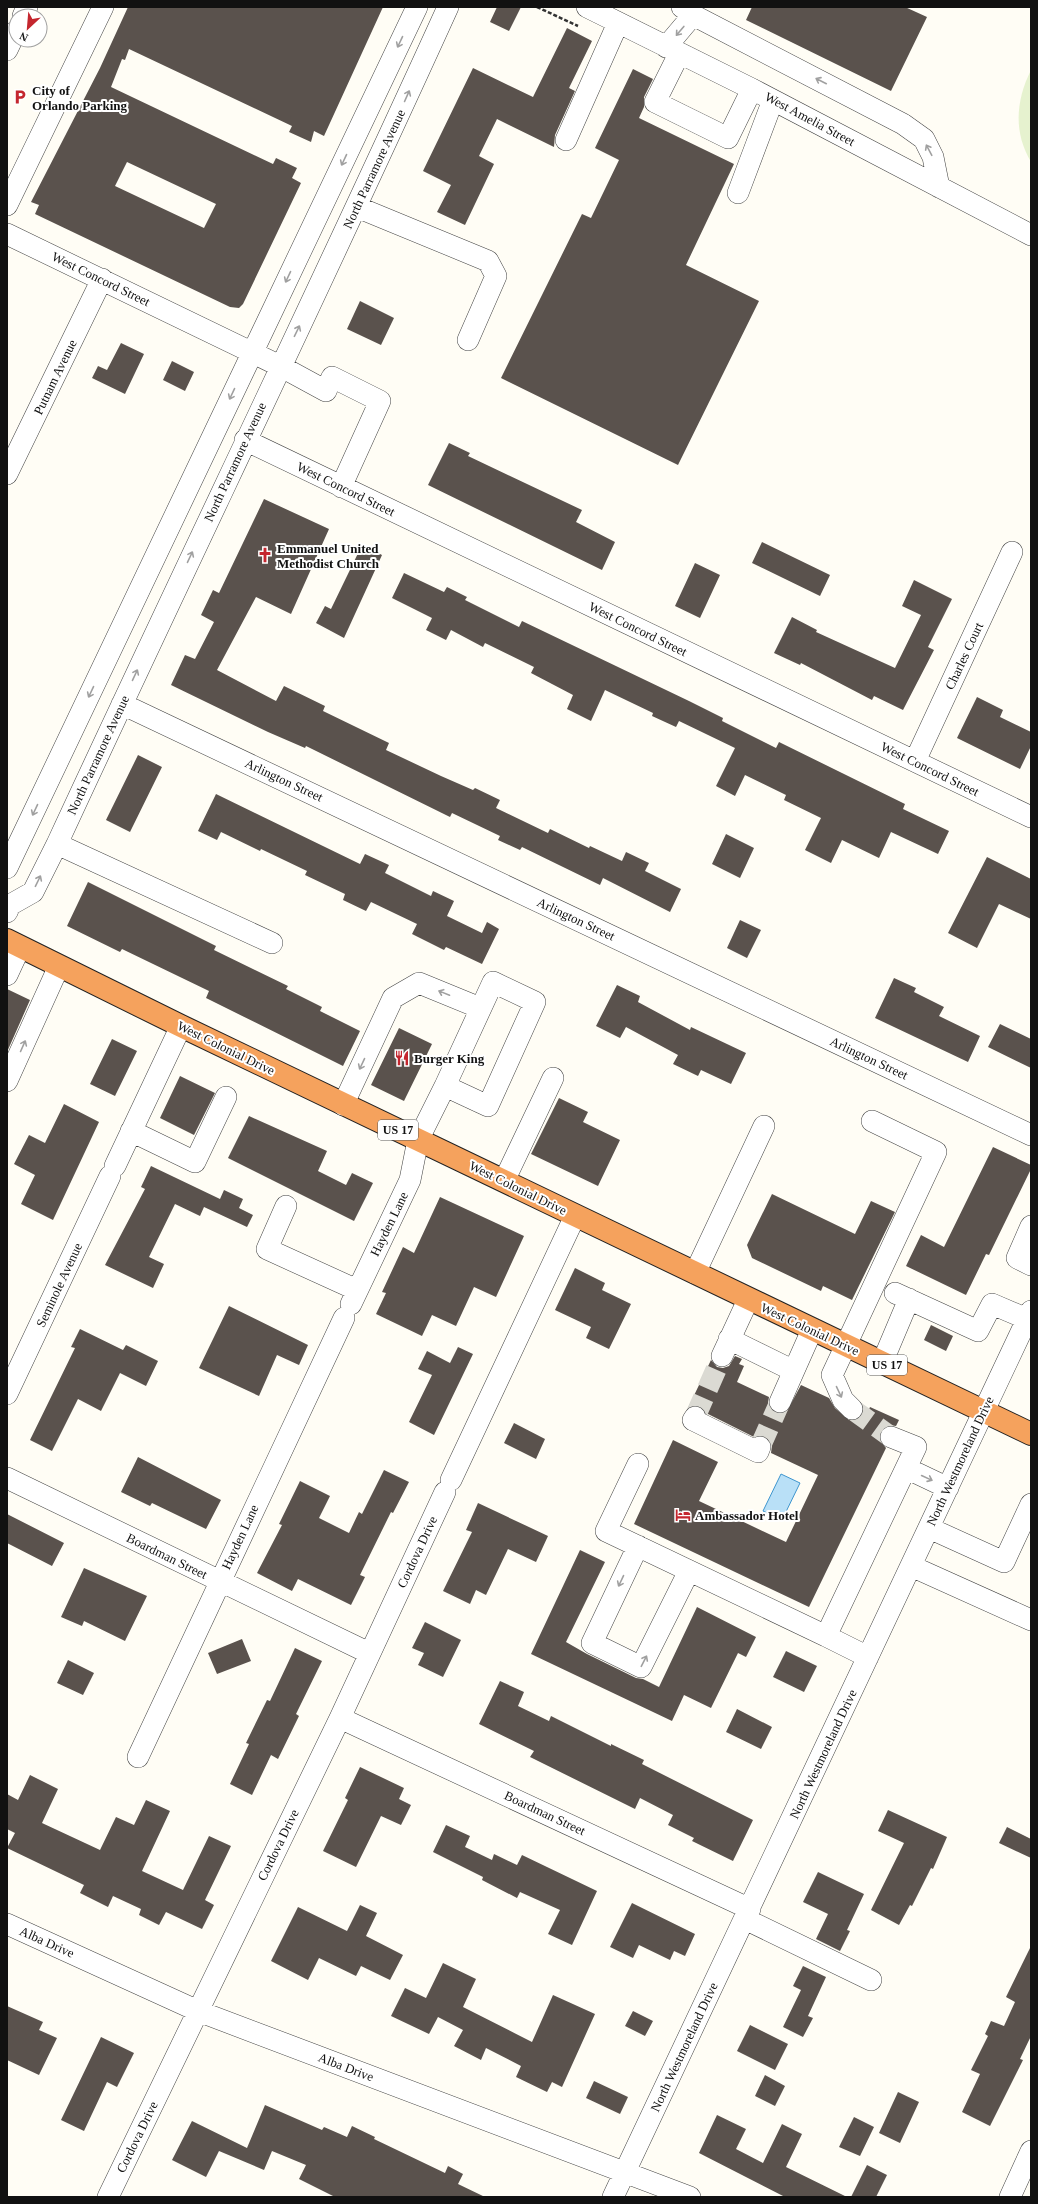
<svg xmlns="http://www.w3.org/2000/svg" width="1038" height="2204" viewBox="0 0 1038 2204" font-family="'Times New Roman',serif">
  <rect width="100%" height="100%" fill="#fffdf5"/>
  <path fill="#e6f2cf" d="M1031,70V162C1013,132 1016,100 1031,70Z"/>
  <path fill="#b9e0f7" stroke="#3f96cf" d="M781,1474L800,1483L782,1520L763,1511Z"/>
  <path fill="#5a524d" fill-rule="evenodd" d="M128,7H383L324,136L314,131L311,142L289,132L292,126L129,49L125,60L122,59L111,87L273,164L276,158L297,168L292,178L301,183L243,304L239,308L230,307L35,214L39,205L31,202L100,68ZM127,162L216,204L204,228L115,186Z
    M497,7H521L509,31L490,22Z
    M752,7H905L927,17L891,91L746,20Z
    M567,28L592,41L569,88L575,91L555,135L554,147L497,119L479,156L494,164L465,225L437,212L451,185L423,171L473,68L533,97Z
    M633,69L653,79L644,97V107L639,118L734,164L686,265L759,301L678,465L501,378L582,214L591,218L619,160L595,148Z
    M360,301L394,318L381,345L347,329Z
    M121,343L144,354L125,394L92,378L98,366L107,370Z
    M172,361L194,372L185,391L163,380Z
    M449,443L470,453L468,456L582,510L576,522L615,542L602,570L428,485Z
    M264,499L329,529L291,614L256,597L217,670L276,701L284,686L325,706L323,711L389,743L386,750L441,776L473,790L475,788L500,800L496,808L548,833L550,829L589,848L590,846L622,861L626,852L649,863L645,871L681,889L670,912L603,878L600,885L522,847L520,850L498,840L500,836L452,813L450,817L306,746L305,748L268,732L171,685L185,655L195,659L214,622L201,615L213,590L219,593Z
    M762,542L830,575L820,596L752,563Z
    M362,545L382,555L344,638L316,623L325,606L331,609Z
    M695,563L720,575L700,618L675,606Z
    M404,573L444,592L447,587L467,597L465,600L519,627L522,621L689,701L723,718L722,721L776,748L779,742L905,804L903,809L949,831L938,854L891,832L879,858L842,840L831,863L805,850L821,818L784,800L786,795L745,775L735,796L716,786L735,748L679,721L676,727L652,716L653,713L605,690L591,721L567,709L573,695L531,673L534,667L485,643L483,647L451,630L446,640L426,630L432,618L392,598Z
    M914,580L952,599L928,647L934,650L903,710L874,696L872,700L801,663L800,665L774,653L792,617L817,630L816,632L895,668L921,615L902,606Z
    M977,697L1003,710L1000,717L1031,732V746L1020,769L957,738Z
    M138,755L162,767L130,832L106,820Z
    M216,794L360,864L365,854L389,865L385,873L431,896L433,891L454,901L447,916L482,933L487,922L499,929L482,964L446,947L444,950L412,934L417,924L371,902L366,911L343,900L345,894L305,875L307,871L261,849L260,851L221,832L217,840L198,831Z
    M726,834L754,848L740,878L712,864Z
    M987,857L1031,879V919L999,904L977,948L948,933Z
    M88,882L216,946L214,950L288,986L286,989L322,1007L320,1011L360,1031L343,1066L206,998L209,991L122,949L120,952L67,926Z
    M740,920L761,930L747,958L727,948Z
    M894,978L916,988L914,992L944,1007L939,1016L980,1036L968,1062L875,1018Z
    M617,985L640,996L638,1002L690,1030L691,1027L746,1053L731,1084L701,1070L698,1076L673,1064L678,1055L626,1027L620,1038L596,1026Z
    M7,989L30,1000L7,1052Z
    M1000,1024L1031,1039V1068L988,1047Z
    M399,1028L432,1044L404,1101L371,1085Z
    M112,1039L137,1051L115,1096L90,1084Z
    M180,1076L215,1093L194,1135L160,1118Z
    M559,1098L588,1112L583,1122L620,1140L598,1186L531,1154Z
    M64,1104L99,1122L53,1220L21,1204L35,1175L14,1164L29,1135L45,1143Z
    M249,1116L327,1151L318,1171L346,1185L352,1173L373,1183L354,1221L228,1158Z
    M993,1147L1031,1165V1169L989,1255L986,1254L966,1295L906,1266L921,1235L944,1247Z
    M151,1166L220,1199L224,1190L243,1199L239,1208L253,1215L247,1227L204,1207L200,1216L175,1204L149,1257L164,1264L153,1288L105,1265L145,1189L141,1187Z
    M772,1194L855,1234L871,1201L895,1212L852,1300L823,1286L821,1291L752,1258L747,1245Z
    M440,1197L524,1236L496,1297L474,1287L456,1326L432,1315L422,1336L376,1314L386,1293L382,1292L403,1247L414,1253Z
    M575,1268L605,1283L602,1290L631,1304L609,1349L586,1338L591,1327L555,1310Z
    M229,1306L308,1345L299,1365L277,1355L259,1396L199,1368Z
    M931,1325L953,1336L946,1351L924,1340Z
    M80,1329L123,1350L126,1345L158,1361L146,1386L120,1373L101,1411L78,1399L52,1451L30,1440L75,1348L71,1347Z
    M458,1347L473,1354L434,1435L409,1422L432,1375L418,1369L427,1351L450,1363Z
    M735,1356L742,1359L739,1364L744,1366L737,1382L769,1397L768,1403L770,1409L776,1413L782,1414L787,1411L801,1385L829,1398L835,1408L849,1420H855L862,1414L866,1416L870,1407L899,1420L896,1426L889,1425L880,1432L879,1439L886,1448L809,1607L634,1524L673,1440L718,1462L699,1501L786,1542L818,1475L771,1453L772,1445L765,1436L754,1437L706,1413L701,1407L695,1405L688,1408L711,1360L717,1367L723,1368L729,1366Z
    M514,1423L545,1439L536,1459L504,1443Z
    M138,1457L221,1500L206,1529L152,1503L150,1506L121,1492Z
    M384,1470L409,1482L393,1513L391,1512L360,1575L365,1577L351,1605L298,1579L292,1591L257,1573L282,1525L279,1524L300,1481L330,1496L319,1518L349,1533L359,1512L362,1514Z
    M478,1503L548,1536L536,1562L508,1549L486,1595L476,1590L470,1604L443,1591L472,1532L466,1530Z
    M7,1514L64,1543L52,1566L7,1543Z
    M580,1550L605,1562L566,1642L587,1654L636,1678L643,1679L659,1687L697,1607L756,1637L746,1657L738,1653L711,1708L684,1695L672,1721L531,1654Z
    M84,1568L147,1596L125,1641L84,1621L82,1626L61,1617Z
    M425,1622L461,1640L443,1677L418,1665L424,1653L412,1648Z
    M242,1639L251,1661L217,1674L208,1653Z
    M295,1648L322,1661L296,1714L299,1716L278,1759L271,1755L252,1795L230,1784L249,1744L246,1743L267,1700L270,1701Z
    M786,1651L817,1666L804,1692L773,1677Z
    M68,1660L94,1673L83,1695L57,1683Z
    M500,1681L524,1692L518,1706L549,1721L551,1716L611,1746V1744L644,1760L642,1764L753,1820L733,1861L692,1841L694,1838L668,1825L673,1815L640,1798L635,1809L530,1757L534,1751L479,1724Z
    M737,1709L772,1727L761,1749L726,1732Z
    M360,1767L404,1788L399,1799L411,1805L401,1825L381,1816L356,1867L323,1851L348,1800L345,1798Z
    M30,1775L58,1789L42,1823L100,1850L116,1817L134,1825L146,1800L170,1811L142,1871L183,1890L209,1836L231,1846L205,1900L214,1905L202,1929L166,1912L159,1925L139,1915L141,1909L113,1896L108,1907L80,1893L84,1885L7,1848L15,1833L7,1829V1794L18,1800Z
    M888,1810L947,1837L933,1869L931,1868L912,1906L910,1905L899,1925L871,1910L904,1843L878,1831Z
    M446,1825L470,1836L465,1847L492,1860L494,1854L517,1865L522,1855L597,1891L572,1945L548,1934L560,1910L520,1892L517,1898L482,1880L483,1877L433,1852Z
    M1007,1827L1031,1839V1858L999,1843Z
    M818,1872L864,1894L847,1930L850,1931L840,1951L816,1939L828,1914L803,1902Z
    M632,1903L695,1934L685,1956L674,1951L670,1960L639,1945L633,1958L610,1947Z
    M360,1905L377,1913L366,1936L403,1955L390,1980L361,1966L356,1976L319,1958L308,1980L271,1961L298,1907L347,1931Z
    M1031,1946V2036L1020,2059L1023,2060L990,2126L962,2112L980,2074L971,2070L988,2036L985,2034L991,2021L1004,2026L1015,2002L1006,1997Z
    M443,1963L476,1979L463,2007L532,2042L553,1995L595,2014L562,2087L552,2082L547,2092L516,2077L521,2066L486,2048L481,2060L454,2046L463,2030L438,2017L429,2034L391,2016L405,1988L426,1998Z
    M803,1966L826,1977L808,2016L813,2018L803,2037L783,2027L801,1990L793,1986Z
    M7,2006L43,2022L39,2030L57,2038L39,2075L7,2060Z
    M633,2011L653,2021L645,2036L625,2026Z
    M750,2025L788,2044L775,2070L737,2051Z
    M101,2037L134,2053L117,2087L107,2082L84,2131L61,2120Z
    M765,2075L785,2086L775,2106L755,2096Z
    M594,2081L628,2097L620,2114L586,2098Z
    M898,2092L919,2102L900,2143L879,2133Z
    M265,2105L322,2130L324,2127L347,2137L352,2126L375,2137L374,2139L445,2173L448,2166L463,2174L458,2184L485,2197H335L299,2179L306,2165L272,2151L264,2170L219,2151L206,2177L172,2160L192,2121L247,2148Z
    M717,2115L746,2129L736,2149L763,2163L782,2124L802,2134L786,2167L847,2197H785L699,2153Z
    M854,2117L874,2127L860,2156L839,2147Z
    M867,2165L887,2175L876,2197H851Z"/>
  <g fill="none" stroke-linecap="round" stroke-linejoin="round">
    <path stroke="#dbdad3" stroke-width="21" stroke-dasharray="21 10" stroke-linecap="butt" d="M852,1409L891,1437
      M695,1417L722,1356
      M760,1447L780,1402"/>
    <g stroke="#444" stroke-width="22">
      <path id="minor" d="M587,7L752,89L1031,235
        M682,7L693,15L903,124L924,139L933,157L939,187
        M23,16L27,7
        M666,47L693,15
        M7,50L16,31
        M679,54L655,102L728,138L752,89
        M566,140L618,23
        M738,193L773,100
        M7,205L103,7
        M357,207L488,261L496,276L468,340
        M7,234L280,366L326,391L332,377L380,401L341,487
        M245,440L1031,817
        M7,474L102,279
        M122,704L1031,1135
        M915,761L1012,552
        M57,844L272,943
        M7,868L417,7
        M7,912L10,905L33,892L57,844C186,565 321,287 448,7
        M7,975L20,947
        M7,1081L59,966
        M343,1105L393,998L419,983L480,1008
        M131,1131L195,1162L226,1097
        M115,1166L181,1026
        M504,1181L553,1078
        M286,1206L267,1249L357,1290
        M1031,1226L1017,1258L1031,1265
        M695,1273L764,1126
        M895,1293L978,1331L992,1304L1027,1319
        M351,1304L410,1180L418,1140L445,1086L488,1106L535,1002L493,982L445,1086
        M729,1339L792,1370
        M722,1356L748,1300
        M882,1363L909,1299
        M7,1394L110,1176
        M780,1402L812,1330
        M852,1409L843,1400L832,1375L936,1152L872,1121
        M695,1417L693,1420L758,1452L760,1447
        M638,1464L606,1531L826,1636
        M906,1468L948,1488
        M7,1478L369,1653
        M451,1480L575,1216
        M929,1528L1004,1562L1031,1504
        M638,1546L592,1643L641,1667L689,1571
        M911,1566L1031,1620
        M868,1657L826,1636L916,1447L891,1437
        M340,1718L750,1909
        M138,1757L344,1318
        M745,1919L871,1980
        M7,1924L198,2011L690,2197
        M108,2197L340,1718L445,1492
        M613,2197L1031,1311
        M1010,2197L1031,2151"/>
    </g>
    <g stroke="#222" stroke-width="24">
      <path id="highway" d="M7,940L181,1026L1031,1434"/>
    </g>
    <path stroke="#333" stroke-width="2.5" stroke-dasharray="4 2" stroke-linecap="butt" d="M537,7L578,26"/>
    <use href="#minor" stroke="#fff" stroke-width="21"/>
    <use href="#highway" stroke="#f5a25d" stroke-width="22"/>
  </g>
  <defs><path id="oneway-shaft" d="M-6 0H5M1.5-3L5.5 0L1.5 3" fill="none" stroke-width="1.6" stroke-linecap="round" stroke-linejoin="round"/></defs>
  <g stroke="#a0a0a0">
    <use href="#oneway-shaft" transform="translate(680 31) rotate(130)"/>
    <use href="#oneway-shaft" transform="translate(400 42) rotate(115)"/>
    <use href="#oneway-shaft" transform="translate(821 81) rotate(-153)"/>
    <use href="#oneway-shaft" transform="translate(407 96) rotate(-66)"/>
    <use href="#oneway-shaft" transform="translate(929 150) rotate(-118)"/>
    <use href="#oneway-shaft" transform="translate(344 160) rotate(115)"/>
    <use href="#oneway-shaft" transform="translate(288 277) rotate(115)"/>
    <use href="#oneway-shaft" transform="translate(297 331) rotate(-64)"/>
    <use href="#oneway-shaft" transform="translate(232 394) rotate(115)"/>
    <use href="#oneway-shaft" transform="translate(190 557) rotate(-65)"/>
    <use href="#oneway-shaft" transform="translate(135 675) rotate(-65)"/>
    <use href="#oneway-shaft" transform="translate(91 692) rotate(115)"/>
    <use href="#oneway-shaft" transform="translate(35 810) rotate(115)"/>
    <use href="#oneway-shaft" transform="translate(38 881) rotate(-64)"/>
    <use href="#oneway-shaft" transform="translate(444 993) rotate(-158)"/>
    <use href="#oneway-shaft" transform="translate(23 1046) rotate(-66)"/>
    <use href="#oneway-shaft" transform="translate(362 1064) rotate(115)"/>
    <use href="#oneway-shaft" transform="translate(839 1392) rotate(65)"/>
    <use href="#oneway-shaft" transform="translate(927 1478) rotate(25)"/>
    <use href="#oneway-shaft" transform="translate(621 1581) rotate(115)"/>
    <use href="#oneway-shaft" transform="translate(644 1661) rotate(-63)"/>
  </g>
  <defs>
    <g id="parking-bare" transform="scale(1.2)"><path d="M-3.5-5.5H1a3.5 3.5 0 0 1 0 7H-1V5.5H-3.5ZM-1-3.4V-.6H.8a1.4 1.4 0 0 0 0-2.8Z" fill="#c4262e" stroke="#fff" stroke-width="2.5" paint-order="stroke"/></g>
    <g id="church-bare" transform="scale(1.2)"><path d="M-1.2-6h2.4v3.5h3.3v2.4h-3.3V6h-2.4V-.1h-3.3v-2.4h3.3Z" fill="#c4262e" stroke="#fff" stroke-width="2.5" paint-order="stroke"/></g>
    <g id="restaurant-bare" transform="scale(1.2)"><path d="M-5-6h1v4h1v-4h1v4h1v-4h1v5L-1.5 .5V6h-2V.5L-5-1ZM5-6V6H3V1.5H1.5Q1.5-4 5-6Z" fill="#c4262e" stroke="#fff" stroke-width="2.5" paint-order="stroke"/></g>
    <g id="hotel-bare" transform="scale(1.2)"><path d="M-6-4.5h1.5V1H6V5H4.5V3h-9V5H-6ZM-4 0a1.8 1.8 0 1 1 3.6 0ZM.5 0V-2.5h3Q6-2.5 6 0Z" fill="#c4262e" stroke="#fff" stroke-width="2.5" paint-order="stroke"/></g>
  </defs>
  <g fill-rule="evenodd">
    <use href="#parking-bare" x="20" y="97"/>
    <use href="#church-bare" x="265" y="555"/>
    <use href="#restaurant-bare" x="402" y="1058"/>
    <use href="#hotel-bare" x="683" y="1515"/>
  </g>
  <g text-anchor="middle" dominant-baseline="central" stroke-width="4" stroke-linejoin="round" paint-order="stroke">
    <g fill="#fff" stroke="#585858" stroke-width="1">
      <rect x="378" y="1120" width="40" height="20" rx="3"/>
      <rect x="867" y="1355" width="40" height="20" rx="3"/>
    </g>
    <g font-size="12" font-weight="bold" fill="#111">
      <text x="398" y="1130">US 17</text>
      <text x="887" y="1365">US 17</text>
    </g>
    <g font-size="13" font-weight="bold" fill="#111" stroke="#fff" text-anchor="start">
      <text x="32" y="90">City of<tspan x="32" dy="15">Orlando Parking</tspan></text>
      <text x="277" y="548">Emmanuel United<tspan x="277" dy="15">Methodist Church</tspan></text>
      <text x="414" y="1058">Burger King</text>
      <text x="695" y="1515">Ambassador Hotel</text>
    </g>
    <g font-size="13" fill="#111" stroke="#fff">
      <text transform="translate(810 119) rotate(28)">West Amelia Street</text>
      <text transform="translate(374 169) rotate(-65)">North Parramore Avenue</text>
      <text transform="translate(101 279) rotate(26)">West Concord Street</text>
      <text transform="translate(55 377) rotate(-64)">Putnam Avenue</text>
      <text transform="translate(235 462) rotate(-65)">North Parramore Avenue</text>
      <text transform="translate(346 489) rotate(26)">West Concord Street</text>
      <text transform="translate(638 629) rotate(26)">West Concord Street</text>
      <text transform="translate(964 656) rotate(-65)">Charles Court</text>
      <text transform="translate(98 755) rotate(-65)">North Parramore Avenue</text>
      <text transform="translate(930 769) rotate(26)">West Concord Street</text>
      <text transform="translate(284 780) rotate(25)">Arlington Street</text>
      <text transform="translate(576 919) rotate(25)">Arlington Street</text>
      <text transform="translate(226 1048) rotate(26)">West Colonial Drive</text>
      <text transform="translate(869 1058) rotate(25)">Arlington Street</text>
      <text transform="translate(518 1188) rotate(26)">West Colonial Drive</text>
      <text transform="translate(389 1224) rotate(-64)">Hayden Lane</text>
      <text transform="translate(59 1285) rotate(-65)">Seminole Avenue</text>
      <text transform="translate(810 1329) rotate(25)">West Colonial Drive</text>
      <text transform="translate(960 1461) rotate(-65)">North Westmoreland Drive</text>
      <text transform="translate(240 1537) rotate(-65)">Hayden Lane</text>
      <text transform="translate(417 1552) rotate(-65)">Cordova Drive</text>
      <text transform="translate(167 1556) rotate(26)">Boardman Street</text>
      <text transform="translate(823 1754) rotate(-65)">North Westmoreland Drive</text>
      <text transform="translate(545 1813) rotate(25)">Boardman Street</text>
      <text transform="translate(278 1845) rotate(-64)">Cordova Drive</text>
      <text transform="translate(47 1942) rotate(24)">Alba Drive</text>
      <text transform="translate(684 2047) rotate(-65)">North Westmoreland Drive</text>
      <text transform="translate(346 2067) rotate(21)">Alba Drive</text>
      <text transform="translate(137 2137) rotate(-64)">Cordova Drive</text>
    </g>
  </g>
  <rect width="1038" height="2204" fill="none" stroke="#111111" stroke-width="16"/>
  <g transform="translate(28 28) rotate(206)"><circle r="19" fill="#ffffff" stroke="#a0a0a0"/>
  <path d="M0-3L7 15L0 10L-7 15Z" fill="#c4262e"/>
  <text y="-6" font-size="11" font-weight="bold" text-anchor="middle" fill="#111111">N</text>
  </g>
</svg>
